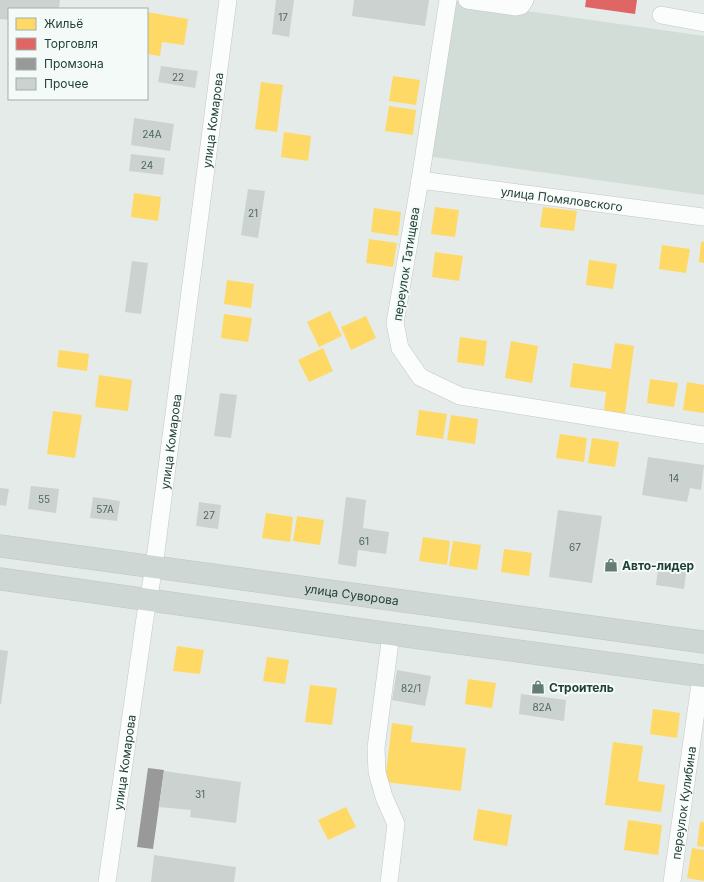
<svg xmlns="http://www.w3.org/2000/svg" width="704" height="882" viewBox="0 0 704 882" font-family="Inter,sans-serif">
  <rect width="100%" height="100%" fill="#e5ebe8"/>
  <path fill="#d2ddd8" d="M449,0L704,36V195L427,156Z"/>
  <path fill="#ffd966" d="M147,12L188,19L184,45L162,42L160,56L147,54Z
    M393,76L420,80L416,105L389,101Z
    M261,82L283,85L277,132L255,129Z
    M389,106L416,110L413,135L385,131Z
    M284,132L311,136L308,161L281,157Z
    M134,193L161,197L158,221L131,217Z
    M435,207L459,210L455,237L431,234Z
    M543,207L577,211L574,231L540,227Z
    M374,208L401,212L398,236L371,232Z
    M369,239L397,243L393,267L366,263Z
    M701,242H704V263L699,262Z
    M662,245L690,249L686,273L659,269Z
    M435,252L463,256L459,281L432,277Z
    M589,260L617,264L613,289L586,285Z
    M227,280L254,284L251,308L224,304Z
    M330,311L342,336L319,347L307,322Z
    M224,314L252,318L248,342L221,338Z
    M366,316L376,338L351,350L341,327Z
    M460,337L487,341L484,366L457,362Z
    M511,341L538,346L532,383L505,378Z
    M615,343L634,346L625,414L604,411L606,392L570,387L573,363L611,369Z
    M323,348L333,371L309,382L298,360Z
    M59,350L89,354L87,371L57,367Z
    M99,375L132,380L128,411L95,407Z
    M650,379L678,383L674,407L647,403Z
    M687,382L704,385V413L683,410Z
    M419,410L447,414L443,439L416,435Z
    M53,411L82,415L75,458L47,454Z
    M451,415L478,419L475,444L447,440Z
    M560,434L587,438L584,462L556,458Z
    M592,438L619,442L615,467L588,463Z
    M266,513L293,517L290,542L262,538Z
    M297,516L324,520L320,545L293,541Z
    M423,537L450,541L447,565L419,561Z
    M453,541L481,545L477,570L449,566Z
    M504,549L532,553L529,576L501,572Z
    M177,646L204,650L200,674L173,671Z
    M267,657L289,660L285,684L263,681Z
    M468,679L496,683L492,708L465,704Z
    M310,685L337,688L332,725L305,722Z
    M653,709L680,713L677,738L650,734Z
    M392,723L413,726L411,742L466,748L461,791L385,782Z
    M613,742L643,746L638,781L665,785L661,812L605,805Z
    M346,807L356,827L328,840L318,820Z
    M478,809L512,815L507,846L473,840Z
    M628,820L662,825L658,855L624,850Z
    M700,822H704V847L697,846Z
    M692,848L704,850V881L687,878Z"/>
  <path fill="#e06666" d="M586,0H637L635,14L585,7Z"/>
  <path fill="#999" d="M148,768L164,770L153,849L137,847Z"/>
  <path fill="#ccd2d0" d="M0,0H60L59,9H9V20L0,19Z
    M276,0H294L289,37L272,34Z
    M354,0H429L425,26L352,16Z
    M161,66L198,71L195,88L158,82Z
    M134,118L174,124L170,151L131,145Z
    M131,154L165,158L163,175L129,171Z
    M248,189L265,191L258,238L241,235Z
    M132,261L148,263L141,314L125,312Z
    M220,393L237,395L231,438L214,436Z
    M648,457L704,465L701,490L690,488L687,502L642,495Z
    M31,486L59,489L56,513L28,509Z
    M0,488L9,489L6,506L0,505Z
    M93,497L120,501L117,521L90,518Z
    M346,497L366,500L363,528L389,532L386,554L358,550L356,567L338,564Z
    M199,502L221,505L218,529L196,526Z
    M558,510L602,516L592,583L549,577Z
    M659,562L687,566L684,589L656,585Z
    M0,650L8,651L1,704H0Z
    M397,670L431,676L425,706L392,700Z
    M521,694L566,700L564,721L519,714Z
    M164,771L241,782L236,823L190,817L191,810L159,807Z
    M154,855L236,867L234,882H151Z"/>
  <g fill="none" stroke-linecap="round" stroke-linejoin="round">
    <g stroke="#c2c8c6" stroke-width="18">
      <g id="minor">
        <path d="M448,0L420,180L395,323L400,348L420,377L460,396L704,435"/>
        <path d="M467,0L516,7L521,6L525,0"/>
        <path d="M661,15L704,23"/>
        <path id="s1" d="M420,180L704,217"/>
        <path id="s2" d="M107,882L145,618L154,567L228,0"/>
        <path d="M389,882L396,824L384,797L377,772L376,748L391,634"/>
        <path id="s3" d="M672,882L699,691L702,676"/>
      </g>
    </g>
    <g stroke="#bcc7c4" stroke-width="23">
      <g id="major">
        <path id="s4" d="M0,546L704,642"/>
        <path d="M0,579L391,634L704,676"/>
      </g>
    </g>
    <use href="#minor" stroke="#fbfcfc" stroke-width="17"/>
    <use href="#major" stroke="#ced7d4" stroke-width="22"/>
  </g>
  <defs>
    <g id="shop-bare" transform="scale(1.08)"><path d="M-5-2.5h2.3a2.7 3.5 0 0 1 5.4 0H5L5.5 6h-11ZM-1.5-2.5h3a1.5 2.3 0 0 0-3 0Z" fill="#657c76" stroke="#f3faf7" stroke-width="2.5" paint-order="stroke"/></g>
  </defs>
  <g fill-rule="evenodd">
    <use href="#shop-bare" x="611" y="565"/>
    <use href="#shop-bare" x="538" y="687"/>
  </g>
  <g text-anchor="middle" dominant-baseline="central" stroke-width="4" stroke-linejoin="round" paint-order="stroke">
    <g font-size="10" fill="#4c6660">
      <text x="283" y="17">17</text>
      <text x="178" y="77">22</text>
      <text x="152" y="134">24А</text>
      <text x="147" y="165">24</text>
      <text x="253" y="213">21</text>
      <text x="674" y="478">14</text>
      <text x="44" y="499">55</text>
      <text x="105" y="509">57А</text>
      <text x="209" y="515">27</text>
      <text x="364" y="541">61</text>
      <text x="575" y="547">67</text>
      <text x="411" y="688">82/1</text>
      <text x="542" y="707">82А</text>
      <text x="200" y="794">31</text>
    </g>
    <g font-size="12" fill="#204139" stroke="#f3faf7">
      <text stroke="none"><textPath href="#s2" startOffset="769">улица Комарова</textPath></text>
      <text stroke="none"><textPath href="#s1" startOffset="143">улица Помяловского</textPath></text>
      <text transform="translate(406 264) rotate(-81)">переулок Татищева</text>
      <text stroke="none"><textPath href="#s2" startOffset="445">улица Комарова</textPath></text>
      <text stroke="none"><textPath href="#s4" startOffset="355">улица Суворова</textPath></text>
      <text stroke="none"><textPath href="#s2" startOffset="121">улица Комарова</textPath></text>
      <text stroke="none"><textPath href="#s3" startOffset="80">переулок Кулибина</textPath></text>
    </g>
    <g font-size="12" font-weight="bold" fill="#204139" stroke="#f3faf7" text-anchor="start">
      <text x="622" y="565">Авто-лидер</text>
      <text x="549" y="687">Строитель</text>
    </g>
  </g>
  <rect x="8" y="8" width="140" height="92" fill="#f3faf7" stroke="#9fb0ab"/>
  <rect x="16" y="18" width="20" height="12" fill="#ffd966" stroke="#9fb0ab"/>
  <text x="44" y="28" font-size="12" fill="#204139">Жильё</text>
  <rect x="16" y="38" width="20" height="12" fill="#e06666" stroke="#9fb0ab"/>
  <text x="44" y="48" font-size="12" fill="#204139">Торговля</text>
  <rect x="16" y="58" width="20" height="12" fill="#999999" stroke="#9fb0ab"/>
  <text x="44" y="68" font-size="12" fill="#204139">Промзона</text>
  <rect x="16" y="78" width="20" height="12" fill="#ccd2d0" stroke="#9fb0ab"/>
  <text x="44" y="88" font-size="12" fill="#204139">Прочее</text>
</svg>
